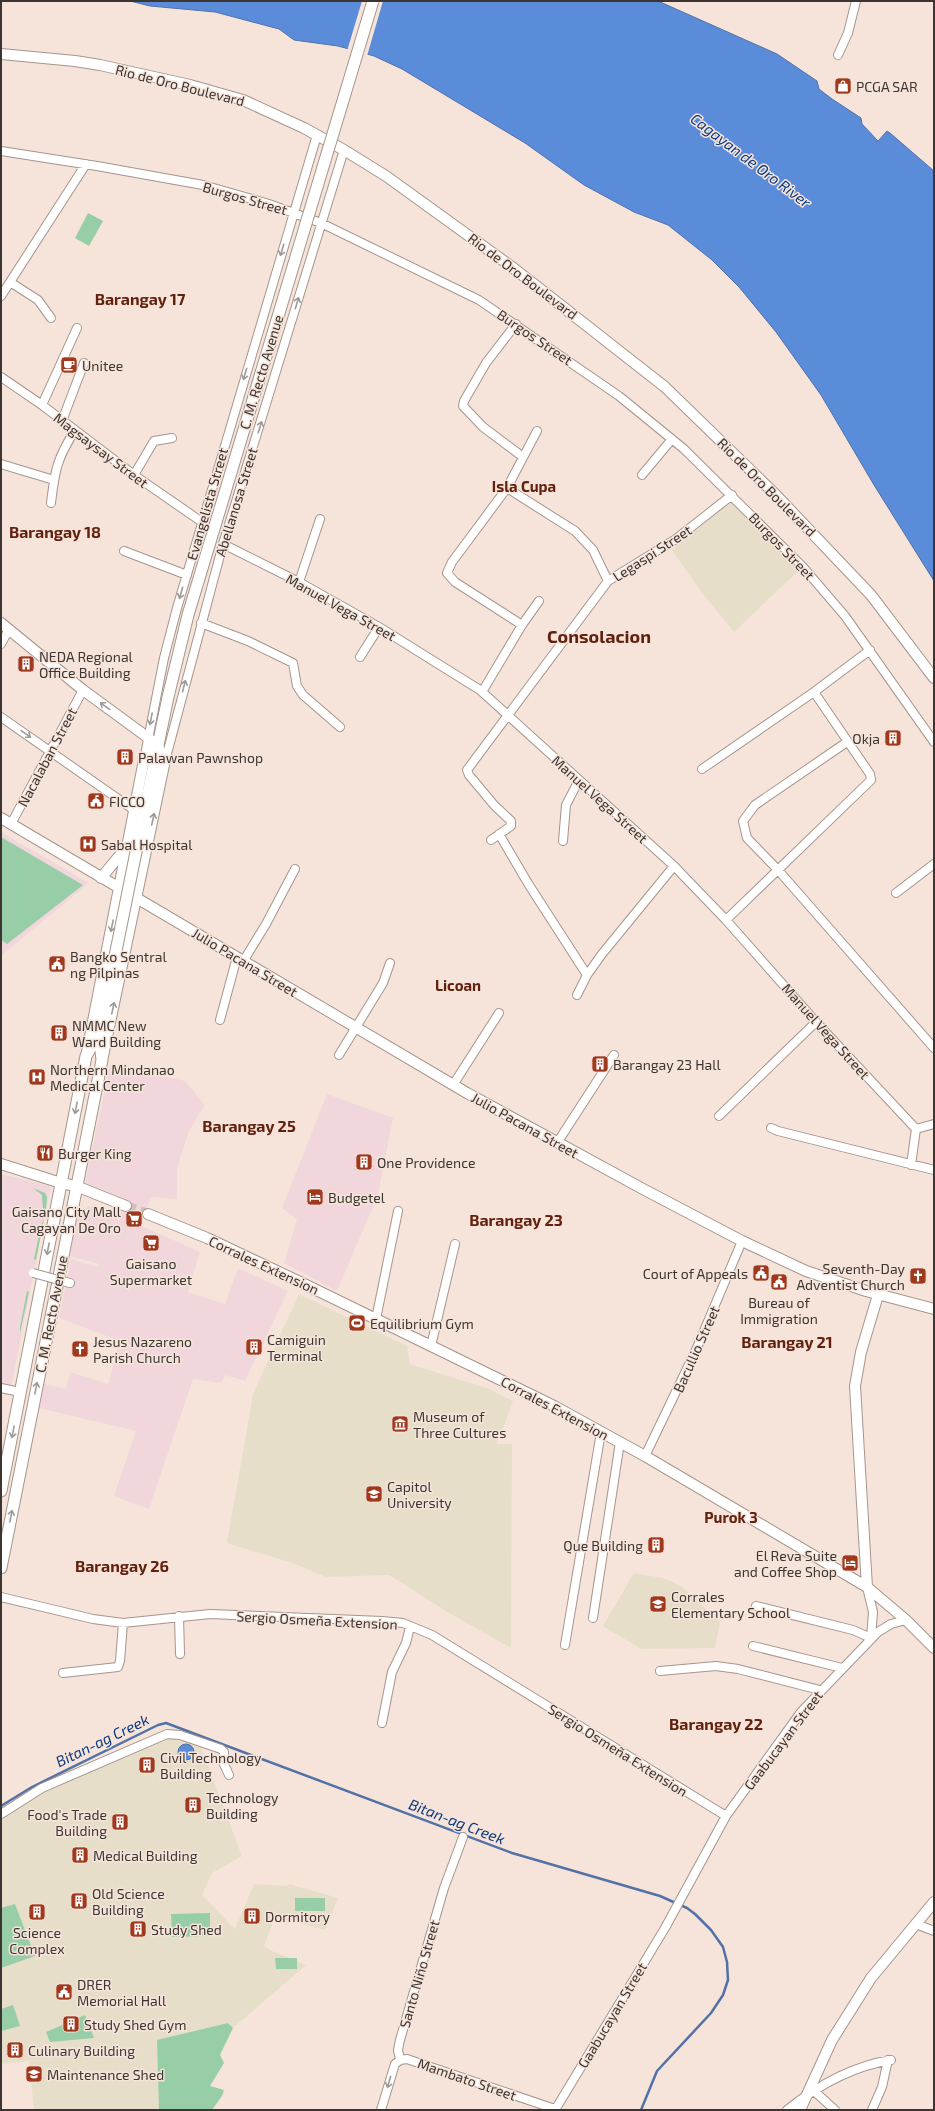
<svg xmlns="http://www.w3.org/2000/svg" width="935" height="2111" viewBox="0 0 935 2111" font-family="'Exo 2',sans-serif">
  <rect width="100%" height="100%" fill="#f6e4da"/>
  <path fill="#f1d7db" d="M1,832L89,883L1,956Z
    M110,1065L185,1081L205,1105L189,1131L177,1168V1199L151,1197L140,1225L200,1252L188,1292L225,1304L238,1268L288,1291L245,1381L225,1375L221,1383L193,1379L149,1509L114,1496L136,1431L39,1408L44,1384L66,1389L70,1372L108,1384L120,1341L59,1318L71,1259L98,1267L99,1264L70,1256L79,1210L85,1211L88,1206L119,1215L118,1227L124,1198L85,1183Z
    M327,1094L393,1118L378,1195L337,1291L284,1263L297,1219L282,1208Z
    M1,1174L51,1186L11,1388L1,1386Z"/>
  <path fill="#e7dec9" d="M735,498L799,570L734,632L699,589L672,550Z
    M299,1294L407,1346L410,1364L489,1389L513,1401L497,1444H512L511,1648L451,1614L389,1575L326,1577L292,1563L227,1543L253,1394Z
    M634,1573L663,1578L681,1586L720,1622L715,1648L641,1649L603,1626Z
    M171,1735L200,1745L242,1856L212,1873L202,1895L235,1929L254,1884L288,1886L289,1884L338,1898L325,1930L275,1917L264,1946L272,1951L306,1965L233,2028L228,2023L158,2040L159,2110H34L29,2061L1,2064V1817L43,1791Z"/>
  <path fill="#97cea7" d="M88,213L103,221L89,246L75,238Z
    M1,837L83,885L7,944L1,940Z
    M33,1188L45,1193L47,1197L46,1209H43L42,1195Z
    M44,1219L36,1260L34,1259L41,1225Z
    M27,1291L29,1292L20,1333V1327Z
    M295,1898H325V1911H295Z
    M15,1904L35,1956L1,1968V1908Z
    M210,1913V1936L172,1937L171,1914Z
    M275,1958H297V1969H276Z
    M13,2005L20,2026L1,2031V2009Z
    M85,2015L94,2038L50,2042L46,2032Z
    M228,2023L233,2028L220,2055L224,2063L210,2086L224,2090L222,2096L212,2110H159L157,2040Z"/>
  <path fill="#5b8cda" stroke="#5272a7" d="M130,1H658L777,54L817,81L819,89L832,99L861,118L862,124L878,141L887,131L890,133L934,171V581L874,485L821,395L776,332L739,287L712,260L668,225L634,212L584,185L525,143L402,69L374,56L338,46L294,40L279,29L215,12L150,6Z
    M178 1752a8 8 0 1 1 16 0a8 8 0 1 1-16 0Z"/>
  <path fill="#f6e4da" d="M362,1H383L367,56L347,51Z"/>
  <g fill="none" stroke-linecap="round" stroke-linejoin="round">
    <path stroke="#5272a7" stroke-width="2.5" d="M1,1806L32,1787L158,1725L166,1723L512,1853L660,1896L687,1908L695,1914L711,1930L723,1947L727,1962L728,1980L723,1995L711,2013L657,2071L641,2110"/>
    <path stroke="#d1c1b8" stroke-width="10" stroke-dasharray="10 5" stroke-linecap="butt" d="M126,1206L148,1214"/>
    <g stroke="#a5958c" stroke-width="10">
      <path id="minor" d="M838,55L848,33L856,1
        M1,151L97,166L203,185L269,204L321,223L479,300L619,396L684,449L803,567L845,616L934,742
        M10,282L38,300L51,318
        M1,296L86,164
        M516,324L486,363L464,401L463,406L483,427L523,457
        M1,377L42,405L134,475L202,522
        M42,405L77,328
        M62,421L84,363
        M1,464L54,480
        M134,475L154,441L172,438
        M642,475L672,439
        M507,488L575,531L593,550L608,581
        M51,503C55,469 57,459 75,430
        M223,544L299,582L379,627L480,690L674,866L726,920L816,1022L916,1129
        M124,551L187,575
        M299,582L320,519
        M201,623L248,641L293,663L297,686L303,695L340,727
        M522,625L455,582L447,573L452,562L507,488L537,431
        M1,644L9,629
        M360,657L379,627
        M482,692L522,625L539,601
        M1,717L134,810
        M847,742L755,805L743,821L747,838L778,870L934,1048
        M144,760L164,658L177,608L317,135
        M164,765L223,544L344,150
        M702,769L814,692L870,650
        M11,824L83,690
        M499,834L529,885L587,975
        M491,840L511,826V821L494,805L469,775L467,770L608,581L676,539L732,495
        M563,841L566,805L579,780
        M896,893L934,864
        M726,920L871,780L870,774L814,692
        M244,960L266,924L295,869
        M577,995L587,975L602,954L674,866
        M220,1020L237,957
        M339,1055L383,983L390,963
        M453,1085L499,1013
        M719,1116L816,1022
        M771,1128L778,1131L934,1170
        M916,1129L934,1124
        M557,1143L614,1055
        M911,1165L916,1129
        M62,1281L70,1283
        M376,1319L398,1211
        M431,1346L455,1244
        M1,1388L20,1392
        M645,1456L696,1350L742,1241
        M867,1587L873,1612L871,1638
        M1,1597L93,1619L123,1623L210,1614L382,1621L403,1623L432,1635L726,1816
        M756,1606L853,1630L871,1638
        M179,1616L180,1654
        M593,1618L620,1442
        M565,1645L601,1432
        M753,1646L842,1668
        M660,1671L716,1666L738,1669L820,1690
        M63,1673L118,1667L120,1661L123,1623
        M382,1723L392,1672L406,1643L410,1627
        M1,1814L42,1788L167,1734L180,1735L221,1749L224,1752L223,1762L229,1775
        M916,1924L934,1931
        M400,2060L398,2050L400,2040L444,1888L463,1837
        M814,2091L835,2110
        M381,2110L395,2064L400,2060L407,2059L555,2109
        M555,2110L665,1928L726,1816L801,1712L878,1632L891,1624L906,1620
        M787,2110C817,2086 853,2066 891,2060
        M872,2110L882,2087L888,2060"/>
    </g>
    <g stroke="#a5958c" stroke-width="12">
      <path id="major" d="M1,54L75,61L100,65L190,85L243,100L304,128L344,150L386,176L512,267L665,387L775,494L871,595L934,678
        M1,623L83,690L158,745
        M1,818L467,1093L643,1189L742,1241L806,1271L866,1291L934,1309
        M101,878L125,849
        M87,1052L144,760L158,745
        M103,1056L164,765L158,745
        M1,1164L61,1183L76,1186L126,1206
        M148,1214L207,1238L300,1282L554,1406L645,1456L867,1587L906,1620L934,1648
        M867,1587L855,1386L861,1352L878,1295
        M800,2110L832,2040L871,1978L934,1902"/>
    </g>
    <g stroke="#a5958c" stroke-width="13">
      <path id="highway" d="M138,842L168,697L188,615L261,373
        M1,1491L86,1056L99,1033
        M1,1568L102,1060L99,1033L115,956"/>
    </g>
    <use href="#minor" stroke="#fff" stroke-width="8"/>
    <use href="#major" stroke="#fff" stroke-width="10"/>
    <use href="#highway" stroke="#fff" stroke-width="11"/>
    <g stroke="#a5958c" stroke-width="10" stroke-linecap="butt">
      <path id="minor-bridge" d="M33,1273L62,1281"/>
    </g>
    <g stroke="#a5958c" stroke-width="13" stroke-linecap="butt">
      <path id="highway-bridge" d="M261,373L373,1
        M115,956L138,842"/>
    </g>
    <use href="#minor-bridge" stroke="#fff" stroke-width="8"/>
    <use href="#highway-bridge" stroke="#fff" stroke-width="11"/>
  </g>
  <defs><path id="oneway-shaft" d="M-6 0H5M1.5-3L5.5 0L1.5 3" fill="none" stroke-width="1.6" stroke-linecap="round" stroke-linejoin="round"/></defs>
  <g stroke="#9e9a98">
    <use href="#oneway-shaft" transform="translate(282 250) rotate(107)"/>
    <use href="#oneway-shaft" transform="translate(297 303) rotate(-74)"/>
    <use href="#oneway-shaft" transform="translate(245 374) rotate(106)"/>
    <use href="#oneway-shaft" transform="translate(260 427) rotate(-73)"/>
    <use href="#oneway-shaft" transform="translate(181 593) rotate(106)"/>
    <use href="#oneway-shaft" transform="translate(184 686) rotate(-76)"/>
    <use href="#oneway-shaft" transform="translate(105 706) rotate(-144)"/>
    <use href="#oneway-shaft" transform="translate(151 719) rotate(101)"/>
    <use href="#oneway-shaft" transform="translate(26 734) rotate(35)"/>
    <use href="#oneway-shaft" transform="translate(153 819) rotate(-78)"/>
    <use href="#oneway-shaft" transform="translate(112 926) rotate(101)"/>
    <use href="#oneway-shaft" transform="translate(113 1008) rotate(-78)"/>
    <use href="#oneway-shaft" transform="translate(76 1108) rotate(101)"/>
    <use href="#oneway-shaft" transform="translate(48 1249) rotate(101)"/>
    <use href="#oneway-shaft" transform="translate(36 1388) rotate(-79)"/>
    <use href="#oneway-shaft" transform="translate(13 1432) rotate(101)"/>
    <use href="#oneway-shaft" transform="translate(11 1516) rotate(-79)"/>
    <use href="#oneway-shaft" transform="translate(389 2082) rotate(106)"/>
  </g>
  <defs>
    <g id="shop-square" transform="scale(0.9)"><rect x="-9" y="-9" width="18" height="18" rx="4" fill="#a0381d" stroke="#f6e4da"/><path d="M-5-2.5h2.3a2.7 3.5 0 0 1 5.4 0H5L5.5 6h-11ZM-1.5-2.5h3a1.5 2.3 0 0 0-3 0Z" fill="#fff"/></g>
    <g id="cafe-square" transform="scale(0.9)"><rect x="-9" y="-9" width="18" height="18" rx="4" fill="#a0381d" stroke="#f6e4da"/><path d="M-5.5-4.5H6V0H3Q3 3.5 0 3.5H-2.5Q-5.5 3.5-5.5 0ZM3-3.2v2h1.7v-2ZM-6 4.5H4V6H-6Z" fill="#fff"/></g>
    <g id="building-square" transform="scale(0.9)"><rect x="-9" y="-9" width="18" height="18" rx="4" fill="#a0381d" stroke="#f6e4da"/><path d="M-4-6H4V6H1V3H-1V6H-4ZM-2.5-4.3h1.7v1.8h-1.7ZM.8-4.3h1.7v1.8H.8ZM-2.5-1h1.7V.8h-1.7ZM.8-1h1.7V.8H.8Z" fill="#fff"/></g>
    <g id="civic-square" transform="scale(0.9)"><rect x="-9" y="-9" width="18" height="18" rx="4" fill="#a0381d" stroke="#f6e4da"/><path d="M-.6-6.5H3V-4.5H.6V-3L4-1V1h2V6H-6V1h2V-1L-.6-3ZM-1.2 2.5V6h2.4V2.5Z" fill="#fff"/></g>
    <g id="hospital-square" transform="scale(0.9)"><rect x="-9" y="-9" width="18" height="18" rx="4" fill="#a0381d" stroke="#f6e4da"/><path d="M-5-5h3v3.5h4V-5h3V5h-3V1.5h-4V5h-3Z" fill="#fff"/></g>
    <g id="restaurant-square" transform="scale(0.9)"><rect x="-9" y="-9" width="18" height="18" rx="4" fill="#a0381d" stroke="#f6e4da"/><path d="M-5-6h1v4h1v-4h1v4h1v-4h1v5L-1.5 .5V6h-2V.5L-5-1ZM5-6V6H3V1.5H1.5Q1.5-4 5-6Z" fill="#fff"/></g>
    <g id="hotel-square" transform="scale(0.9)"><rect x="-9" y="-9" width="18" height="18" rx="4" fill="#a0381d" stroke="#f6e4da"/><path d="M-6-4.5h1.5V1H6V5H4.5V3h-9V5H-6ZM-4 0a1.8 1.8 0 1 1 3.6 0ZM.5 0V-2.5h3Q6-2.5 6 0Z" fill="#fff"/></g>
    <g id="supermarket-square" transform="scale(0.9)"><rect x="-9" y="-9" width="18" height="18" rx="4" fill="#a0381d" stroke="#f6e4da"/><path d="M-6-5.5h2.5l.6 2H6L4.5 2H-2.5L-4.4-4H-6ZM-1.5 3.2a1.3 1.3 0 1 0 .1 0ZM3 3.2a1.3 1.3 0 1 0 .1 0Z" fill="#fff"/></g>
    <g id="church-square" transform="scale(0.9)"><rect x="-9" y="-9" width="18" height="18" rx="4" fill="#a0381d" stroke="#f6e4da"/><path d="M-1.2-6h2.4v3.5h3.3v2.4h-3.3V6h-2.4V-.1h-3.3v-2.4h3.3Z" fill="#fff"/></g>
    <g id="stadium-square" transform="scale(0.9)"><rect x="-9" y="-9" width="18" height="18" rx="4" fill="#a0381d" stroke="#f6e4da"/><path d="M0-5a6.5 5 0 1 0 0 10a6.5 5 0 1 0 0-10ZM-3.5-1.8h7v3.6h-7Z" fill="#fff"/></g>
    <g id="museum-square" transform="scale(0.9)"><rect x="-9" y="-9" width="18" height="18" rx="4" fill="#a0381d" stroke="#f6e4da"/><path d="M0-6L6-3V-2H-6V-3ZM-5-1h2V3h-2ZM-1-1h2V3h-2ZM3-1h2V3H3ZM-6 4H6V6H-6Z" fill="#fff"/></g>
    <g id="university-square" transform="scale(0.9)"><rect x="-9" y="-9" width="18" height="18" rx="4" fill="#a0381d" stroke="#f6e4da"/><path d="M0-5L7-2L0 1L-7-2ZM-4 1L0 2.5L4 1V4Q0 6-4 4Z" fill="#fff"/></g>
    <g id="school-square" transform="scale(0.9)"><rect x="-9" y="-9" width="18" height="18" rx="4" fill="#a0381d" stroke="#f6e4da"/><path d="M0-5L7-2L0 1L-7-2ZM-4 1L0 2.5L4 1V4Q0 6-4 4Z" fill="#fff"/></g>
  </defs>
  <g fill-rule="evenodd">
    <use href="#shop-square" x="843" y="86"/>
    <use href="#cafe-square" x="69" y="365"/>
    <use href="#building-square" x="26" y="664"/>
    <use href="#building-square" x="893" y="738"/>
    <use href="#building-square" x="125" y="757"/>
    <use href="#civic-square" x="96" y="801"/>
    <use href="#hospital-square" x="88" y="844"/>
    <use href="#civic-square" x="57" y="964"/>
    <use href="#building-square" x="59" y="1033"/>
    <use href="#building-square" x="600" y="1064"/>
    <use href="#hospital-square" x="37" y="1077"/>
    <use href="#restaurant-square" x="45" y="1153"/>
    <use href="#building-square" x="364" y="1162"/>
    <use href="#hotel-square" x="315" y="1197"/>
    <use href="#supermarket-square" x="134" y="1219"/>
    <use href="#supermarket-square" x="151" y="1243"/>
    <use href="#civic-square" x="761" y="1273"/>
    <use href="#church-square" x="918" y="1276"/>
    <use href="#civic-square" x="779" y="1282"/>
    <use href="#stadium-square" x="357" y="1323"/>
    <use href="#building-square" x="254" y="1347"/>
    <use href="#church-square" x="80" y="1349"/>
    <use href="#museum-square" x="400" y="1424"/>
    <use href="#university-square" x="374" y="1494"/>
    <use href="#building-square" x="656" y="1545"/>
    <use href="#hotel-square" x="850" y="1563"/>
    <use href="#school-square" x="658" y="1604"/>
    <use href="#building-square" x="147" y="1765"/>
    <use href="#building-square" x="193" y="1805"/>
    <use href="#building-square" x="120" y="1822"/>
    <use href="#building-square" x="80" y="1855"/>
    <use href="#building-square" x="79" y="1901"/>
    <use href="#building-square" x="37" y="1912"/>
    <use href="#building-square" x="252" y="1916"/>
    <use href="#building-square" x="138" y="1929"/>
    <use href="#civic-square" x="64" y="1992"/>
    <use href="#building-square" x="71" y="2024"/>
    <use href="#building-square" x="15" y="2050"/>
    <use href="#university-square" x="34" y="2074"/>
  </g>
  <g text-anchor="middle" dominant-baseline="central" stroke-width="3" stroke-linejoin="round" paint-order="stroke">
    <g font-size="14" fill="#3c3531" stroke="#f6e4da">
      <text transform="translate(180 85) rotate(14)">Rio de Oro Boulevard</text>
      <text transform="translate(245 198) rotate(16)">Burgos Street</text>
      <text transform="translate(523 276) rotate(37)">Rio de Oro Boulevard</text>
      <text transform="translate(535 337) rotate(34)">Burgos Street</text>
      <text transform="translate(261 372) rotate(-73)">C. M. Recto Avenue</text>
      <text transform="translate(101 450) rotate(37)">Magsaysay Street</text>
      <text transform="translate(767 487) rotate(45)">Rio de Oro Boulevard</text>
      <text transform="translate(236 502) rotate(-73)">Abellanosa Street</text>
      <text transform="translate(207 504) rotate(-74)">Evangelista Street</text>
      <text transform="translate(782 546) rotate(46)">Burgos Street</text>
      <text transform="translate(652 553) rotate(-33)">Legaspi Street</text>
      <text transform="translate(341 607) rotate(29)">Manuel Vega Street</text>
      <text transform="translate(47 757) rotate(-62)">Nacalaban Street</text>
      <text transform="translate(600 799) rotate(42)">Manuel Vega Street</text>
      <text transform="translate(245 962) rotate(31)">Julio Pacana Street</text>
      <text transform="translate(826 1031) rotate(48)">Manuel Vega Street</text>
      <text transform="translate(525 1125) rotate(29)">Julio Pacana Street</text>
      <text transform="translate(264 1265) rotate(25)">Corrales Extension</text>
      <text transform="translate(51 1314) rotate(-79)">C. M. Recto Avenue</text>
      <text transform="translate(696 1349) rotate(-66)">Bacullio Street</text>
      <text transform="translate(555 1408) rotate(28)">Corrales Extension</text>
      <text transform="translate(317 1620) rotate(3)">Sergio Osmeña Extension</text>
      <text transform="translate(783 1740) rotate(-53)">Gaabucayan Street</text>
      <text transform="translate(618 1750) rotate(32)">Sergio Osmeña Extension</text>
      <text transform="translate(419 1974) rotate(-74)">Santo Niño Street</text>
      <text transform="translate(612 2015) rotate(-59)">Gaabucayan Street</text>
      <text transform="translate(467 2079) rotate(19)">Mambato Street</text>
    </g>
    <g font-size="14" fill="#3c3531" stroke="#f6e4da" text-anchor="start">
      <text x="856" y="86">PCGA SAR</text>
      <text x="82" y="365">Unitee</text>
      <text x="39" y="656">NEDA Regional<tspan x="39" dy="16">Office Building</tspan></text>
      <text x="880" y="738" text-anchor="end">Okja</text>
      <text x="138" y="757">Palawan Pawnshop</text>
      <text x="109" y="801">FICCO</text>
      <text x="101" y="844">Sabal Hospital</text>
      <text x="70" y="956">Bangko Sentral<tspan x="70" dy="16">ng Pilpinas</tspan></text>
      <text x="72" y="1025">NMMC New<tspan x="72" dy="16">Ward Building</tspan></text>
      <text x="613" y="1064">Barangay 23 Hall</text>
      <text x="50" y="1069">Northern Mindanao<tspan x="50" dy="16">Medical Center</tspan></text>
      <text x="58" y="1153">Burger King</text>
      <text x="377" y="1162">One Providence</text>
      <text x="328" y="1197">Budgetel</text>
      <text x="121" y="1211" text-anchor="end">Gaisano City Mall<tspan x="121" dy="16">Cagayan De Oro</tspan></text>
      <text x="151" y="1263" text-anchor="middle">Gaisano<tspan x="151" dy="16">Supermarket</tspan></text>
      <text x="905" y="1268" text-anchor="end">Seventh-Day<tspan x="905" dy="16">Adventist Church</tspan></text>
      <text x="748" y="1273" text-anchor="end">Court of Appeals</text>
      <text x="779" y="1302" text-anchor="middle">Bureau of<tspan x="779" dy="16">Immigration</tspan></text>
      <text x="370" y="1323">Equilibrium Gym</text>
      <text x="267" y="1339">Camiguin<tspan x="267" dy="16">Terminal</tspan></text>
      <text x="93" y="1341">Jesus Nazareno<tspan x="93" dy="16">Parish Church</tspan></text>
      <text x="413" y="1416">Museum of<tspan x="413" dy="16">Three Cultures</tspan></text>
      <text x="387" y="1486">Capitol<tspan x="387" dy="16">University</tspan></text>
      <text x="643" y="1545" text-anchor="end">Que Building</text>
      <text x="837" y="1555" text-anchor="end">El Reva Suite<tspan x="837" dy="16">and Coffee Shop</tspan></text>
      <text x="671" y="1596">Corrales<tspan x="671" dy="16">Elementary School</tspan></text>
      <text x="160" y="1757">Civil Technology<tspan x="160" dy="16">Building</tspan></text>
      <text x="206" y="1797">Technology<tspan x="206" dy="16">Building</tspan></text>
      <text x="107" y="1814" text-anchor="end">Food's Trade<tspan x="107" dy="16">Building</tspan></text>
      <text x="93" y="1855">Medical Building</text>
      <text x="92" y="1893">Old Science<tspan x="92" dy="16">Building</tspan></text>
      <text x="265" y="1916">Dormitory</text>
      <text x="151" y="1929">Study Shed</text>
      <text x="37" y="1932" text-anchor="middle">Science<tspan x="37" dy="16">Complex</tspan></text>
      <text x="77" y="1984">DRER<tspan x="77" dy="16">Memorial Hall</tspan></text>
      <text x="84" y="2024">Study Shed Gym</text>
      <text x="28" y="2050">Culinary Building</text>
      <text x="47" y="2074">Maintenance Shed</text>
    </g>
    <g font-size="15" font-style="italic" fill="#09387d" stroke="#f6e4da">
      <text transform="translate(751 160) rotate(37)">Cagayan de Oro River</text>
      <text transform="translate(102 1740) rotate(-26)">Bitan-ag Creek</text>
      <text transform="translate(457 1821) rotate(21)">Bitan-ag Creek</text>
    </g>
    <g font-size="15" font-weight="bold" fill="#62200f" stroke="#f6e4da">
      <text x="524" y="486">Isla Cupa</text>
      <text x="458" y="985">Licoan</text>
      <text x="731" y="1517">Purok 3</text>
    </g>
    <g font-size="16" font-weight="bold" fill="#62200f" stroke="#f6e4da">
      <text x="140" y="298">Barangay 17</text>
      <text x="55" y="531">Barangay 18</text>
      <text x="249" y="1125">Barangay 25</text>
      <text x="516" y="1219">Barangay 23</text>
      <text x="787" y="1341">Barangay 21</text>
      <text x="122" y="1565">Barangay 26</text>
      <text x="716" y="1723">Barangay 22</text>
    </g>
    <g font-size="18" font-weight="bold" fill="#62200f" stroke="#f6e4da">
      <text x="599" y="636">Consolacion</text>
    </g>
  </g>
  <rect width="935" height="2111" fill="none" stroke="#3c3531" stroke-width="4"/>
</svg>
